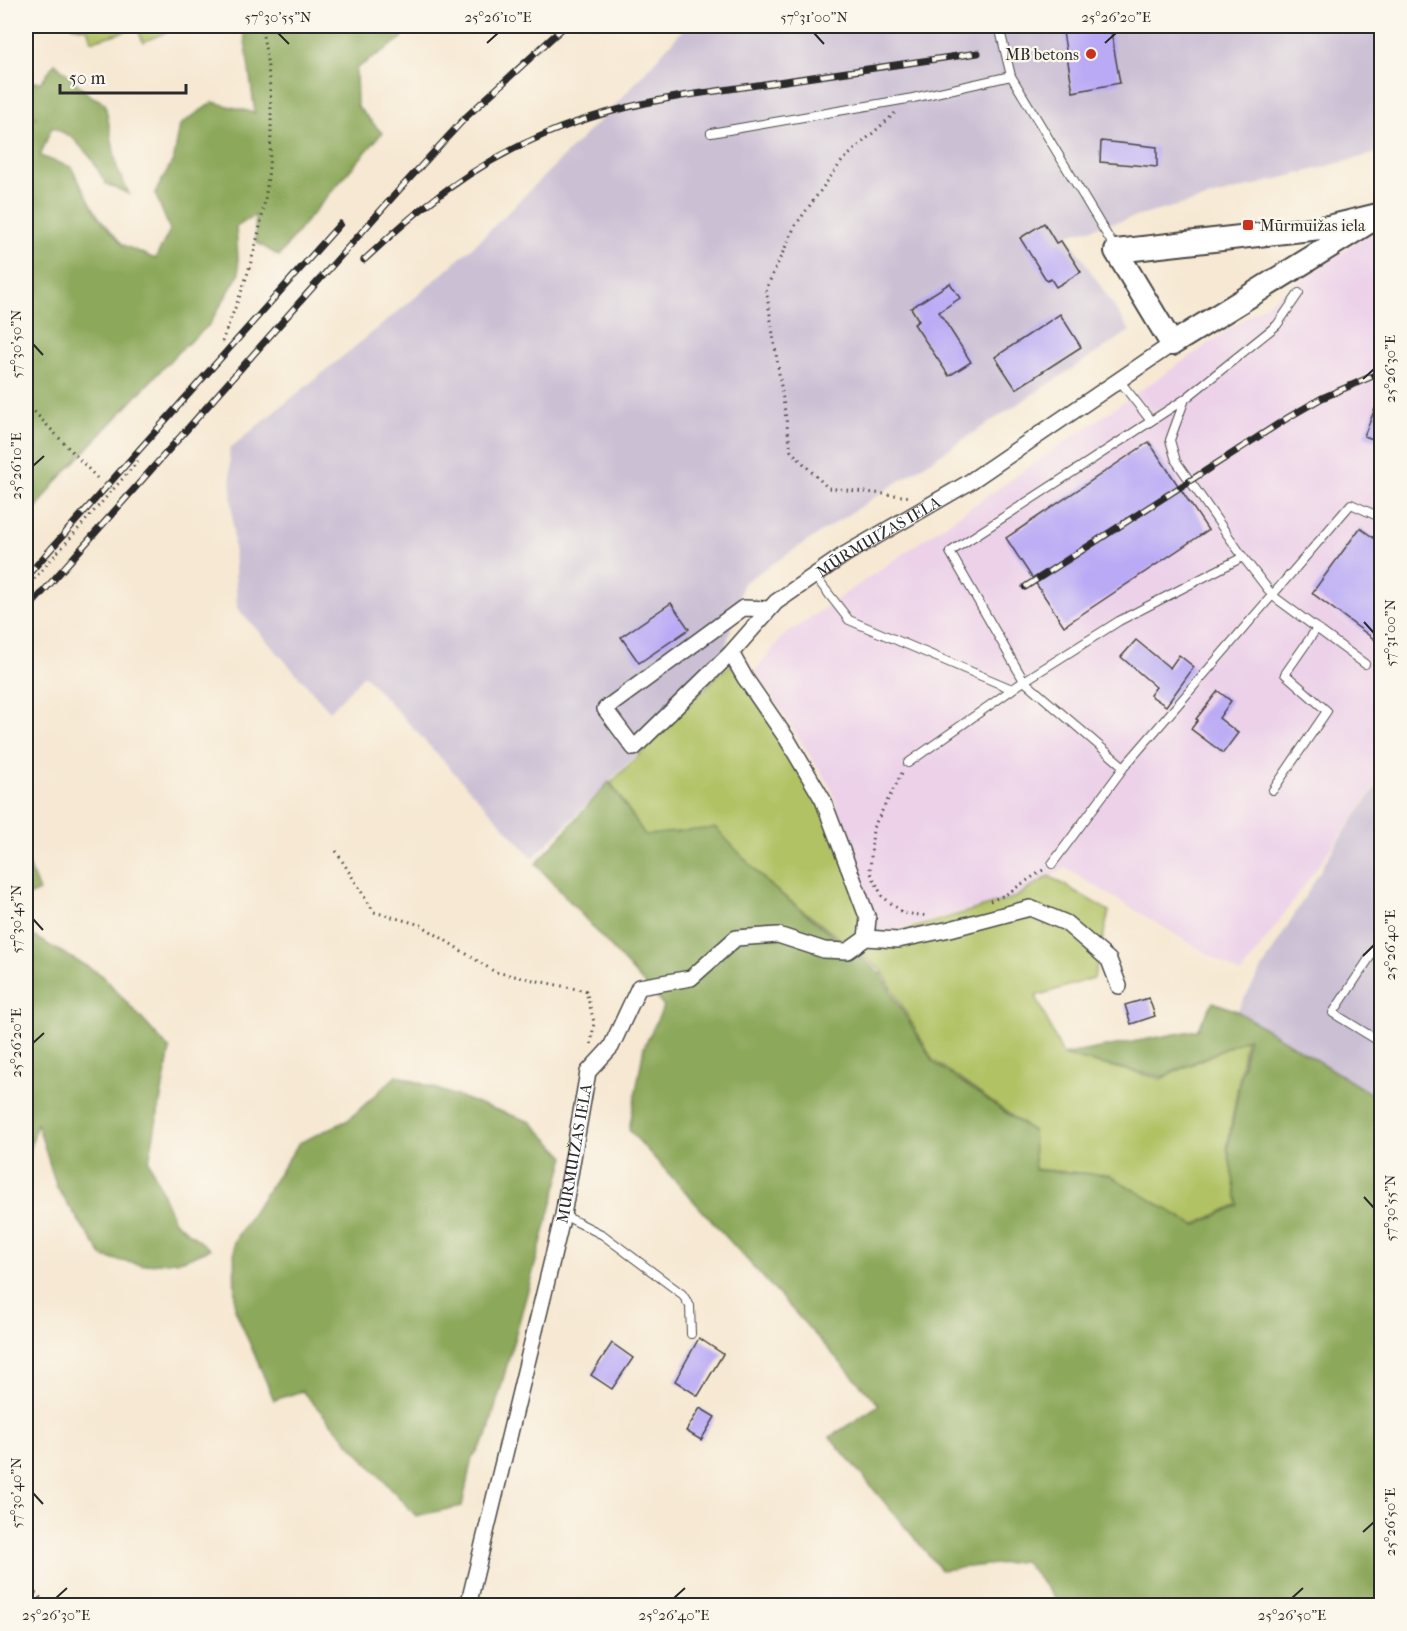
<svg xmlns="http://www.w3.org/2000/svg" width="1407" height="1631" viewBox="0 0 1407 1631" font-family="'IM FELL French Canon',serif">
  <rect width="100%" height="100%" fill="#fbf7ec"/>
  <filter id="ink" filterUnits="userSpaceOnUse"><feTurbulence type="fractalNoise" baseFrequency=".0167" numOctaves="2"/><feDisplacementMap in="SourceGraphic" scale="12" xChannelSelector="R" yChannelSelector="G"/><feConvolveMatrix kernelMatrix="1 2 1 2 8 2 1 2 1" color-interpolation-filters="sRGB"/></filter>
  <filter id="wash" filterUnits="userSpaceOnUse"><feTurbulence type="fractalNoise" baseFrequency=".008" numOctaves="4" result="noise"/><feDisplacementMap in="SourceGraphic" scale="24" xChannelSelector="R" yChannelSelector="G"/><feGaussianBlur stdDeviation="1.35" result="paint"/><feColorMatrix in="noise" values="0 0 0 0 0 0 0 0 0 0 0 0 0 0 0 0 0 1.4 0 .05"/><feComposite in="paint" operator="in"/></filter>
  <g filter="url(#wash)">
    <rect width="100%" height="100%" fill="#f6e8d2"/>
    <path fill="#ecd1e9" d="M1381,225V778L1241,974L1065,868L1016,897L879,934L831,788L755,671L782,637Z"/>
    <path fill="#cbbfd4" d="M686,26H1381V152L1067,235L1130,331L743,583L719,672L533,858L364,675L330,711L237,608L229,449L417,296L477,243L620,100Z
      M1381,780V1100L1237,1011L1338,841Z"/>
    <path fill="#b1c265" stroke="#6e7648" stroke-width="1.5" d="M71,26H181L143,42L137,28L92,41L87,29Z
      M732,664L816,792L880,938L1016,897L1049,876L1109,911L1094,978L1036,996L1063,1055L1161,1079L1246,1039L1227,1148L1238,1204L1194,1225L1107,1175L1033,1169V1131L933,1060L882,971L770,885L716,830L645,835L611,783L719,674Z"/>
    <path fill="#8ca85a" stroke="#5c6a42" stroke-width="1.5" d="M243,26H405L402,38L356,69L357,106L382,133L308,219L279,256L256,242L255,215L236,227L239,274L209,325L178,352L56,482L26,523V128L36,117L26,114V82H41L55,63L89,95L105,103L117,168L129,194L106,184L91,158L72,137L52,127L40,156L71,167L98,216L123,245L155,259L170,230L155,193L174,158L180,125L213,102L255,113Z
      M609,782L645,835L716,828L768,884L880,973L933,1062L1033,1132L1035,1170L1109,1175L1195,1226L1238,1205L1228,1149L1248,1038L1162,1077L1062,1055L1197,1030L1213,1002L1237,1011L1381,1100V1605H1061L1024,1561L941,1570L830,1437L879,1405L629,1130L644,1047L664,1006L536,864Z
      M26,858L39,891L26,897Z
      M26,932L102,975L170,1050L149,1161L174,1221L210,1249L183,1260L142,1265L103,1257L57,1188L37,1123L26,1165Z
      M397,1075L531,1122L565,1157L487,1437L472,1458L462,1506L416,1516L302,1391L274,1400L235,1309L234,1241L299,1143L348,1120Z"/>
    <g id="blocks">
      <path fill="#baaaf5" d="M1062,26H1110L1120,83L1073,92Z
        M1101,141L1157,147V167L1100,162Z
        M1044,223L1056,243L1061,241L1081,272L1056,287L1051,279L1047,281L1020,238Z
        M950,283L960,298L939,312L971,362L949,376L914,324L919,321L911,308Z
        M1060,314L1081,347L1016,389L995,357Z
        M1381,394H1382V442L1364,436Z
        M1149,442L1208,530L1064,626L1006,538Z
        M1360,528L1382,544V645L1312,593Z
        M671,603L689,629L639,663L621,637Z
        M1136,640L1170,668L1179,655L1194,667L1166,706L1150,695L1156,687L1121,657Z
        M1218,691L1231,701L1219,718L1238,733L1223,753L1191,729L1198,720L1196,719Z
        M1149,998L1155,1016L1131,1024L1125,1005Z
        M699,1338L723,1354L698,1396L675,1381Z
        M612,1343L633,1358L612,1389L591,1375Z
        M700,1408L715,1417L701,1440L686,1431Z"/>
    </g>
  </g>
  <g filter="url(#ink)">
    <use href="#blocks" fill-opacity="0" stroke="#494744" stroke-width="1.5"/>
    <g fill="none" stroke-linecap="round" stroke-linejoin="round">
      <g stroke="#494744" stroke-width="10">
        <path id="lane" d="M999,26L1011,76
          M711,133L913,98L1011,76L1116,250
          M1119,380L1151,421
          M1185,399L1170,440L1176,461L1243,557L1273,596L1365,664
          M814,575L849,620L1012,689
          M908,763L1024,681L1119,621L1243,557
          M1124,767L1024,681L950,552L1185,399L1277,325L1299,293
          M1273,790L1327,711L1285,674L1317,628
          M1052,864L1124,767L1351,504L1382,518
          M1382,939L1333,1013L1382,1043
          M563,1215L603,1235L682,1294L690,1306L691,1334"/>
      </g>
      <g stroke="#494744" stroke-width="18">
        <g id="street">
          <path id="s1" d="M770,609L743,608L605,709L634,748L731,653L776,602L844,555L968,483L1172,344"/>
          <path d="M866,938L898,940L950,929L1030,908L1066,923L1109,960L1119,986"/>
          <path id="s2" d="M468,1606L563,1215L588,1072L611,1047L639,987L691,978L736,938L778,935L824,950L848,951L866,938L868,919L823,800L787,739L745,678L731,653"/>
        </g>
      </g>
      <g stroke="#494744" stroke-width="26">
        <path id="secondary" d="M1378,215L1329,227L1116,251L1172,344L1382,214"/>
      </g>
      <path stroke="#494744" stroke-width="3" stroke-dasharray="1.5 4.5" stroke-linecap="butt" d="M895,113L842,161L795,226L766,289L791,451L828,488L912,497
        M222,342C231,316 243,291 250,265C273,189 278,103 261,26
        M26,403L97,478
        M26,588L140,459
        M902,773L873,828L870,871L882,896L903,913L928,916
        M336,851L374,912L421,925L495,972L586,991L594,1022L591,1046
        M990,901L1005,895L1043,870
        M26,1585L50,1606"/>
      <use href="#lane" stroke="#fff" stroke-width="8"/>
      <use href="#street" stroke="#fff" stroke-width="15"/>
      <use href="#secondary" stroke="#fff" stroke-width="22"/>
      <g stroke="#2b2b2b" stroke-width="7">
        <path id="rail" d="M364,260C383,243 402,224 423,208C502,144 582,113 682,96L978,53
          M26,577L340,224
          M1025,587L1289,417L1322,398L1382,372
          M26,611L399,190L466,117L565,26"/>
      </g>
      <use href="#rail" stroke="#fbf7ec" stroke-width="4.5" stroke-dasharray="14" stroke-linecap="butt"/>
    </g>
  </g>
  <path fill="none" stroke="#2b2b2b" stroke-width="2" d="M278,33L289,44M814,33L824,44M487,43L498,33M1105,43L1116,33M33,344L43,355M1363,379L1374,369M33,466L44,456M1364,622L1374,633M33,919L43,930M1363,956L1374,945M33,1043L44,1033M1364,1197L1374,1208M33,1493L43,1504M1363,1532L1374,1522M56,1598L67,1588M674,1598L685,1588M1292,1598L1303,1588"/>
  <g fill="#c8321e" stroke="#fbf7ec" stroke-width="2">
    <circle cx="1091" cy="54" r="6"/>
    <rect x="1242" y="219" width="12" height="12" rx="3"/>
  </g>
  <g text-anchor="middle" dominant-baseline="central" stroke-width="4.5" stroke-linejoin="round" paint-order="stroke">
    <g font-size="16" fill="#2b2b2b" stroke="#fbf7ec" text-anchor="end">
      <text x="1079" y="54">MB betons</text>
      <text x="1260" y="225" text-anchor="start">Mūrmuižas iela</text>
    </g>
    <g font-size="16" fill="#2b2b2b" stroke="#fbf7ec">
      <text stroke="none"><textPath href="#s1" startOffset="572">MŪRMUIŽAS IELA</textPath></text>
      <text stroke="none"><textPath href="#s2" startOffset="465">MŪRMUIŽAS IELA</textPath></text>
    </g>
  </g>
  <rect width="1407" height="1631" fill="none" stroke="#fbf7ec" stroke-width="66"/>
  <path d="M60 84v9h126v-9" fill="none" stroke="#2b2b2b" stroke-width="3"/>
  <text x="69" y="84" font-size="18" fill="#2b2b2b" stroke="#fbf7ec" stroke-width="4.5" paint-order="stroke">50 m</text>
  <rect x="33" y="33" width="1341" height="1565" fill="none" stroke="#2b2b2b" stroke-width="2"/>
  <g font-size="15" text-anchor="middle" fill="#2b2b2b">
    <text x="278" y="22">57°30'55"N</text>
    <text x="498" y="22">25°26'10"E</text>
    <text x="814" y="22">57°31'00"N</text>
    <text x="1116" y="22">25°26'20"E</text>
    <text transform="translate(16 344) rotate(-90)" y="5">57°30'50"N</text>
    <text transform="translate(1390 369) rotate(-90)" y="5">25°26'30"E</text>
    <text transform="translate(16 466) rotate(-90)" y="5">25°26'10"E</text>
    <text transform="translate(1390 633) rotate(-90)" y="5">57°31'00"N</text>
    <text transform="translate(16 919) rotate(-90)" y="5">57°30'45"N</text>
    <text transform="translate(1390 945) rotate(-90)" y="5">25°26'40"E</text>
    <text transform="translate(16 1043) rotate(-90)" y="5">25°26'20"E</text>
    <text transform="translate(1390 1208) rotate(-90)" y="5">57°30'55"N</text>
    <text transform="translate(16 1493) rotate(-90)" y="5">57°30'40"N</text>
    <text transform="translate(1390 1522) rotate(-90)" y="5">25°26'50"E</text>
    <text x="56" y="1620">25°26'30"E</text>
    <text x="674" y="1620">25°26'40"E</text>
    <text x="1292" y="1620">25°26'50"E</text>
  </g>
</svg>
